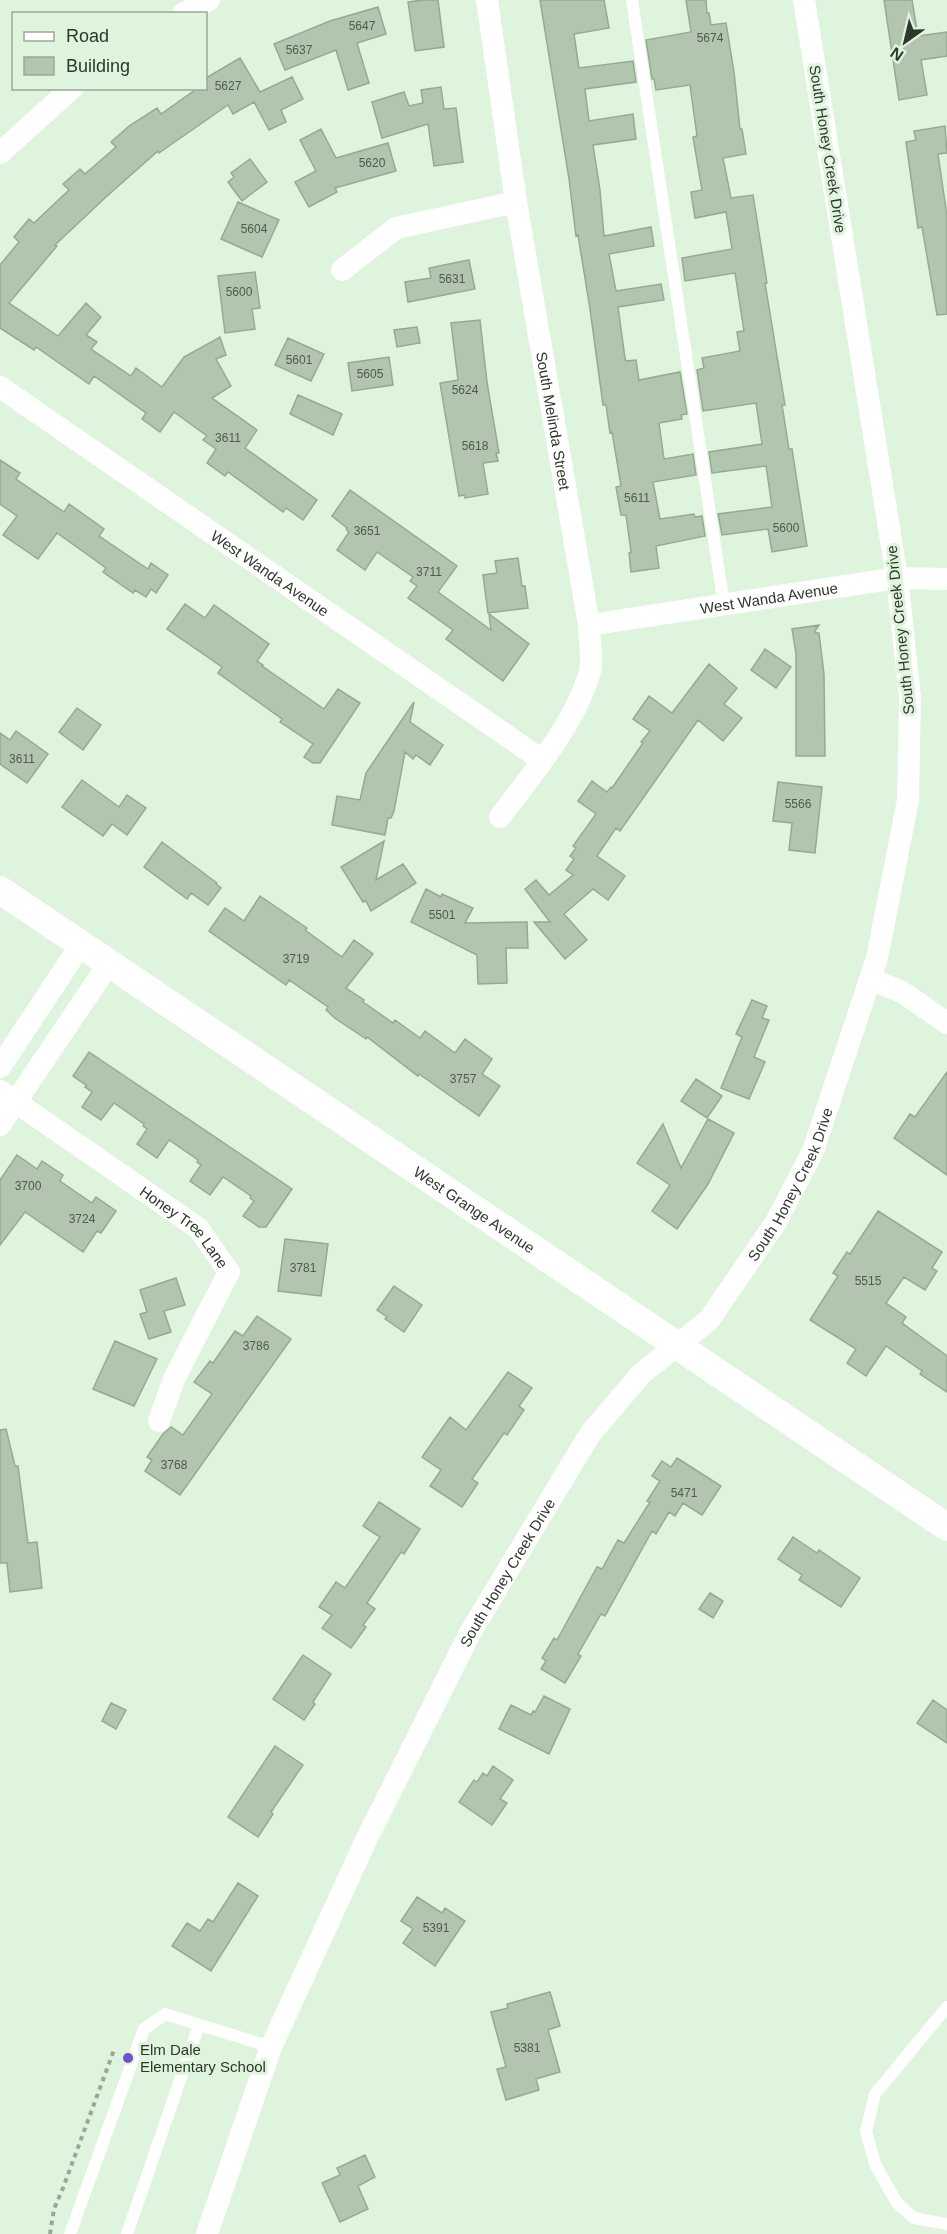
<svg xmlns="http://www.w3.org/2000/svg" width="947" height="2234" viewBox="0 0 947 2234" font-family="Helvetica,sans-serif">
  <rect width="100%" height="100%" fill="#dff4dc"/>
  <path fill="#b2c6af" stroke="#96aa93" stroke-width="1.5" d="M423,0H438L444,47L415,51L408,2Z
    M540,0H604L609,28L574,34L579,68L633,61L636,82L585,89L589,121L633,114L636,139L593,145L600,190L604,236L651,227L654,246L609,254L616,291L661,284L664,300L618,307L625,358L626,361L636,360L639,380L680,372L687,414L681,415L682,419L659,423L664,459L693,454L696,475L653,482L660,519L694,514L695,517L702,516L705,536L656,546L659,568L631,572L629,553L631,552L626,515H621L616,487L621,486L612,432L610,433L606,405H603L590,309L578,235L576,236L569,179Z
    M686,0H706L707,13H709L711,25L726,23L734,72L740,129H742L746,154L723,158L731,198L753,195L767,283H765L785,405H782L789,449H792L807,546L772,552L768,529L722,535L718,514L772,507L766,466L712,473L709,452L762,444L756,403L703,411L697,370L704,368L702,358L740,351L737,332L744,331L735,273L685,281L682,258L732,249L726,212L695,218L691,192L702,190L693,137L697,136L690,85L656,90L654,79H652L646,40L691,32Z
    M884,0H912L918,36L947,32V56L921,60L927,95L899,100Z
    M378,7L386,34L357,43L369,83L348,90L336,50L285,70L274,44L330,21Z
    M240,58L260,92L292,77L303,99L281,110L286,122L269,130L254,102L233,114L228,105L159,153L158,151L106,197L55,245L57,246L9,303L58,336L86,303L101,317L86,335L97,342L91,349L131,376L136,368L162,387L184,357L220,337L226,355L216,359L231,386L212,398L257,430L245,448L317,500L303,520L286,508L283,512L228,472L225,476L207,463L216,449L203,440L207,436L174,412L160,432L142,419L146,413L94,376L89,384L36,347L34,350L0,328V265L19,242L14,237L29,219L34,223L69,190L63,184L80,169L85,174L116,147L111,142L129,126L157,108L161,114L198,88H206V78Z
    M441,87L444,109L456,108L463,162L434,166L428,124L382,138L372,102L404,92L409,106L423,103L421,90Z
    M945,126L947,153L938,154L947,216V314L937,315L922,227L918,228L906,142L916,140L914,131Z
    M321,129L336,158L388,143L396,171L335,188L337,192L309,207L295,182L316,171L300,140Z
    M250,159L267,182L242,201L228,182L234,177L231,173Z
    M238,202L279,220L262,257L221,239Z
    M469,260L475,289L408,302L405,282L431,278L429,268Z
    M255,272L260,308L252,309L255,329L225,333L218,276Z
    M480,320L487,382L499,453H496L498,461L483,463L488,494L465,498L464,495L459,496L440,383L458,380L451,323Z
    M417,327L420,343L397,347L394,330Z
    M288,338L324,354L311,381L275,365Z
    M389,357L393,385L352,391L348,363Z
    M298,395L342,414L333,435L290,414Z
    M0,460L20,473L16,479L64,512L69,504L104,529L99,536L148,569L151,563L168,575L156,593L151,589L146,597L135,590L133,593L103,572L106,568L57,533L38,559L3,535L17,516L0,504Z
    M350,490L457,566L438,592L491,630L489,614L529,644L503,681L446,639L453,630L408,598L417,586L410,581L413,577L377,552L365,570L337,550L349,532L346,529L347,528L332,516Z
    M518,558L522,586H525L528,608L488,613L483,575L497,573L495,561Z
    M185,604L205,618L214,605L269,644L257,661L263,665L262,666L324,709L338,689L360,703L320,763H313L304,757L313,744L280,722L282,719L218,673L222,667L167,629Z
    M819,625L815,631L816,633H819L824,674L825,756H796V654L792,629Z
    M765,649L791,667L776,688L751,670Z
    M709,664L737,688L724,704L742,718L723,741L698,720L620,831L616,828L597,856L625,876L608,900L593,889L564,914L587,940L565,959L534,922H550L525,889L536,880L549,895L573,875L566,870L574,859L570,856L576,848L573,846L596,814L578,801L592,781L607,792L611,787L612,788L643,743L641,742L650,731L633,719L649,696L672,713Z
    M414,702L410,722L443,745L430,765L416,755L413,759L405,752L394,811L391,818H388L385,835L332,825L337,796L360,800L366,773Z
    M77,708L101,725L83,750L59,732Z
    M16,731L48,754L27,783L0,764V733L10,740Z
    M82,780L119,807L127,795L146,808L127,835L112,824L103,836L62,807Z
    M778,782L822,787L815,853L789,850L792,823L773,821Z
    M384,841L376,880L403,864L416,883L371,911L366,901L363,902L341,867Z
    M162,842L217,883L216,884L221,888L208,905L191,893L187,899L144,867Z
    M426,889L441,897L442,894L473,908L465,923L527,922L528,948H506L507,983L478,984L477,955L411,922Z
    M260,896L307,928L305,930L342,957L354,940L373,954L346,988L364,1000L363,1002L393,1023L395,1020L420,1038L425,1031L455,1053L465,1039L492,1059L482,1074L500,1086L479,1116L419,1074L418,1076L367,1037L366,1039L336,1019L326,1010L328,1007L289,980L286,985L209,931L225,908L244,921Z
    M752,1000L767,1006L762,1018L769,1020L754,1057L765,1062L749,1099L721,1088L742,1037L736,1034Z
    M89,1052L292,1189L266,1227H259L243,1216L254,1201L250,1198L251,1196L223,1177L210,1195L190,1181L201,1165L197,1162L198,1160L169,1140L157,1158L137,1144L147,1129L143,1126L144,1124L114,1103L101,1120L82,1107L92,1092L85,1087L87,1086L73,1076Z
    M947,1072V1175L894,1138L910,1114L915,1117Z
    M696,1079L722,1096L707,1118L681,1101Z
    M708,1119L734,1133L708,1184L677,1229L652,1211L670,1185L637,1163L663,1124L681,1168Z
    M17,1155L37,1169L42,1161L63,1175L60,1181L92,1203L96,1197L116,1211L101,1233L97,1231L83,1252L25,1212L0,1245V1180Z
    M878,1211L942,1252L932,1268L937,1271L925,1290L904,1277L886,1303L906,1317L902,1323L947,1356V1392L920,1374L922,1371L886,1346L866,1376L847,1363L856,1349L810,1320L838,1276L833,1273L847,1252L850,1254Z
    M285,1239L328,1244L321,1296L278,1291Z
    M176,1278L185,1305L164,1311L171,1332L149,1339L140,1314L147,1312L140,1290Z
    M394,1286L422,1305L404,1332L385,1319L387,1317L377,1310Z
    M257,1316L291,1339L180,1495L145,1471L152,1460L147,1457L163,1434L171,1427L183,1435L212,1394L194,1382L210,1361L213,1363L235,1331L243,1336Z
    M115,1341L157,1359L134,1406L93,1389Z
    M508,1372L532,1388L519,1406L524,1410L507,1435L504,1433L472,1479L478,1483L462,1507L430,1486L441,1470L422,1457L450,1417L466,1430Z
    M6,1429L15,1466H18L28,1543L37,1542L42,1588L10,1592L7,1563H0V1430Z
    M677,1458L721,1486L702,1515L683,1503L675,1516L669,1512L656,1534L652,1531L605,1616L601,1614L578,1654L581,1656L565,1683L541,1669L546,1661L542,1658L554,1638L557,1640L597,1567L602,1569L618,1540L624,1543L650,1502L647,1501L660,1481L652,1476L662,1461L671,1467Z
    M379,1502L420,1529L404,1554L401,1552L367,1603L375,1609L363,1625L366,1627L351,1648L322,1628L332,1615L319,1607L336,1582L345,1588L380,1537L363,1526Z
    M793,1537L817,1553L819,1550L860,1578L841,1607L799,1580L802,1575L778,1559Z
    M710,1593L723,1601L713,1618L699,1609Z
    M303,1655L331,1674L313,1702L315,1704L304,1720L273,1699Z
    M544,1696L570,1709L549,1754L499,1729L511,1705L531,1715L533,1711L535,1712Z
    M933,1700L947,1710V1743L917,1723Z
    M111,1703L126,1710L116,1729L102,1721Z
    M275,1746L303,1765L271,1812L273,1814L258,1837L228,1817Z
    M493,1766L513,1780L500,1799L507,1803L492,1825L459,1802L474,1780L477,1782L483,1773L487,1776Z
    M238,1883L258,1896L211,1971L172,1946L187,1923L200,1931L208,1919L213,1922Z
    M417,1897L442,1913L445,1908L465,1921L435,1966L403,1943L413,1929L401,1921Z
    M550,1992L560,2026L548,2030L560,2072L536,2079L539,2090L506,2100L497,2069L506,2067L491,2012L508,2008L507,2004Z
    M365,2155L375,2177L358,2186L368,2209L340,2222L322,2183L340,2175L337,2168Z"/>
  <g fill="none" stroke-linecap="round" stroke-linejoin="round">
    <path stroke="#99a896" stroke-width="4" stroke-dasharray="4.5 4.5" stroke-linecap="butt" d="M50,2234L54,2209L63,2188L114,2050"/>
    <path stroke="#fff" stroke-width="12" d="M632,0L724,605
      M947,2007L875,2094L866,2131L875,2164L897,2203L914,2218L947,2224
      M70,2234L144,2029L165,2014L271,2047
      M127,2234L199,2025"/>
    <g stroke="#fff" stroke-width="22">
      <path id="s1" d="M487,0L516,202L589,625C589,639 593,657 590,671C576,723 532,774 500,817"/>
      <path d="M183,14L209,0"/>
      <path d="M0,153L72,88"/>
      <path d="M342,270L396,228L516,202"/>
      <path id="s2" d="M0,387L542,760"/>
      <path id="s3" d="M589,625L897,578L947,579"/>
      <path d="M871,979L902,992L947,1023"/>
      <path d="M0,1067L80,946"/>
      <path id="s4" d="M0,1091L198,1228L229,1272L174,1379L159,1421"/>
      <path d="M0,1125L108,965"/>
      <path id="s5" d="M207,2234L271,2047L367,1838L470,1633L590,1434L642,1373L709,1320L776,1222L813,1151L877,958L908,800L910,697L897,578L804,0"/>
    </g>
    <path stroke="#fff" stroke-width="28" id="s6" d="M0,890L947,1527"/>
  </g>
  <circle fill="#6e51cb" stroke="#dff4dc" stroke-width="2" cx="128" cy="2058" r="6"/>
  <g text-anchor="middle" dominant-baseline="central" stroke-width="6" stroke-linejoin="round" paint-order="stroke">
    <g font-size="12" fill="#505a4e">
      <text x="362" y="26">5647</text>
      <text x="710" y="38">5674</text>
      <text x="299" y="50">5637</text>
      <text x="228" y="86">5627</text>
      <text x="372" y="163">5620</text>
      <text x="254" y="229">5604</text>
      <text x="452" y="279">5631</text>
      <text x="239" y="292">5600</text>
      <text x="299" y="360">5601</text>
      <text x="370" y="374">5605</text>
      <text x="465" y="390">5624</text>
      <text x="228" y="438">3611</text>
      <text x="475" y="446">5618</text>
      <text x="637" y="498">5611</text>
      <text x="786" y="528">5600</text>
      <text x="367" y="531">3651</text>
      <text x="429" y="572">3711</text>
      <text x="22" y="759">3611</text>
      <text x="798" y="804">5566</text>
      <text x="442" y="915">5501</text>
      <text x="296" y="959">3719</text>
      <text x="463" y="1079">3757</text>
      <text x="28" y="1186">3700</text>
      <text x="82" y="1219">3724</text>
      <text x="303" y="1268">3781</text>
      <text x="868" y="1281">5515</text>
      <text x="256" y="1346">3786</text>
      <text x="174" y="1465">3768</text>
      <text x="684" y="1493">5471</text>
      <text x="436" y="1928">5391</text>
      <text x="527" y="2048">5381</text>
    </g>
    <g font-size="15" fill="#2f362d" stroke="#dff4dc">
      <text transform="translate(828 149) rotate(81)">South Honey Creek Drive</text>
      <text stroke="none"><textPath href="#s1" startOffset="426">South Melinda Street</textPath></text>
      <text stroke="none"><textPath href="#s2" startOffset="328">West Wanda Avenue</textPath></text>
      <text stroke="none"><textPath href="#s3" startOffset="182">West Wanda Avenue</textPath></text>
      <text transform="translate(900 630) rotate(-96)">South Honey Creek Drive</text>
      <text stroke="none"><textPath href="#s5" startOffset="1214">South Honey Creek Drive</textPath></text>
      <text stroke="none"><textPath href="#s6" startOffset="572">West Grange Avenue</textPath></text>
      <text stroke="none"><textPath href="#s4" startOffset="230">Honey Tree Lane</textPath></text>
      <text stroke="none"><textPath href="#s5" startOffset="728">South Honey Creek Drive</textPath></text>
    </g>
    <g font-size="15" fill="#2f362d" stroke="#dff4dc" text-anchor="start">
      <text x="140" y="2049">Elm Dale<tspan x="140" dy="17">Elementary School</tspan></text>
    </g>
  </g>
  <rect x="12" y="12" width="195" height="78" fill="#dff4dc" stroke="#99a896" stroke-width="1.5"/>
  <rect x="24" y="32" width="30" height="9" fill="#ffffff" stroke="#99a896" stroke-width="1.5"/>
  <text x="66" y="42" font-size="18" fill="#2f362d">Road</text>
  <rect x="24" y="57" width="30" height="18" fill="#b2c6af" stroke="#99a896" stroke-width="1.5"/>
  <text x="66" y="72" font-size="18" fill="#2f362d">Building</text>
  <g transform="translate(905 42) rotate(214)" stroke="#dff4dc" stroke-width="4.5" paint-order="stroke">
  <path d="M0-4.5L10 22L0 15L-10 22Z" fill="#2f362d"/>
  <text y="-9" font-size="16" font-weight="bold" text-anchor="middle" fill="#2f362d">N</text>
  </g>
</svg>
